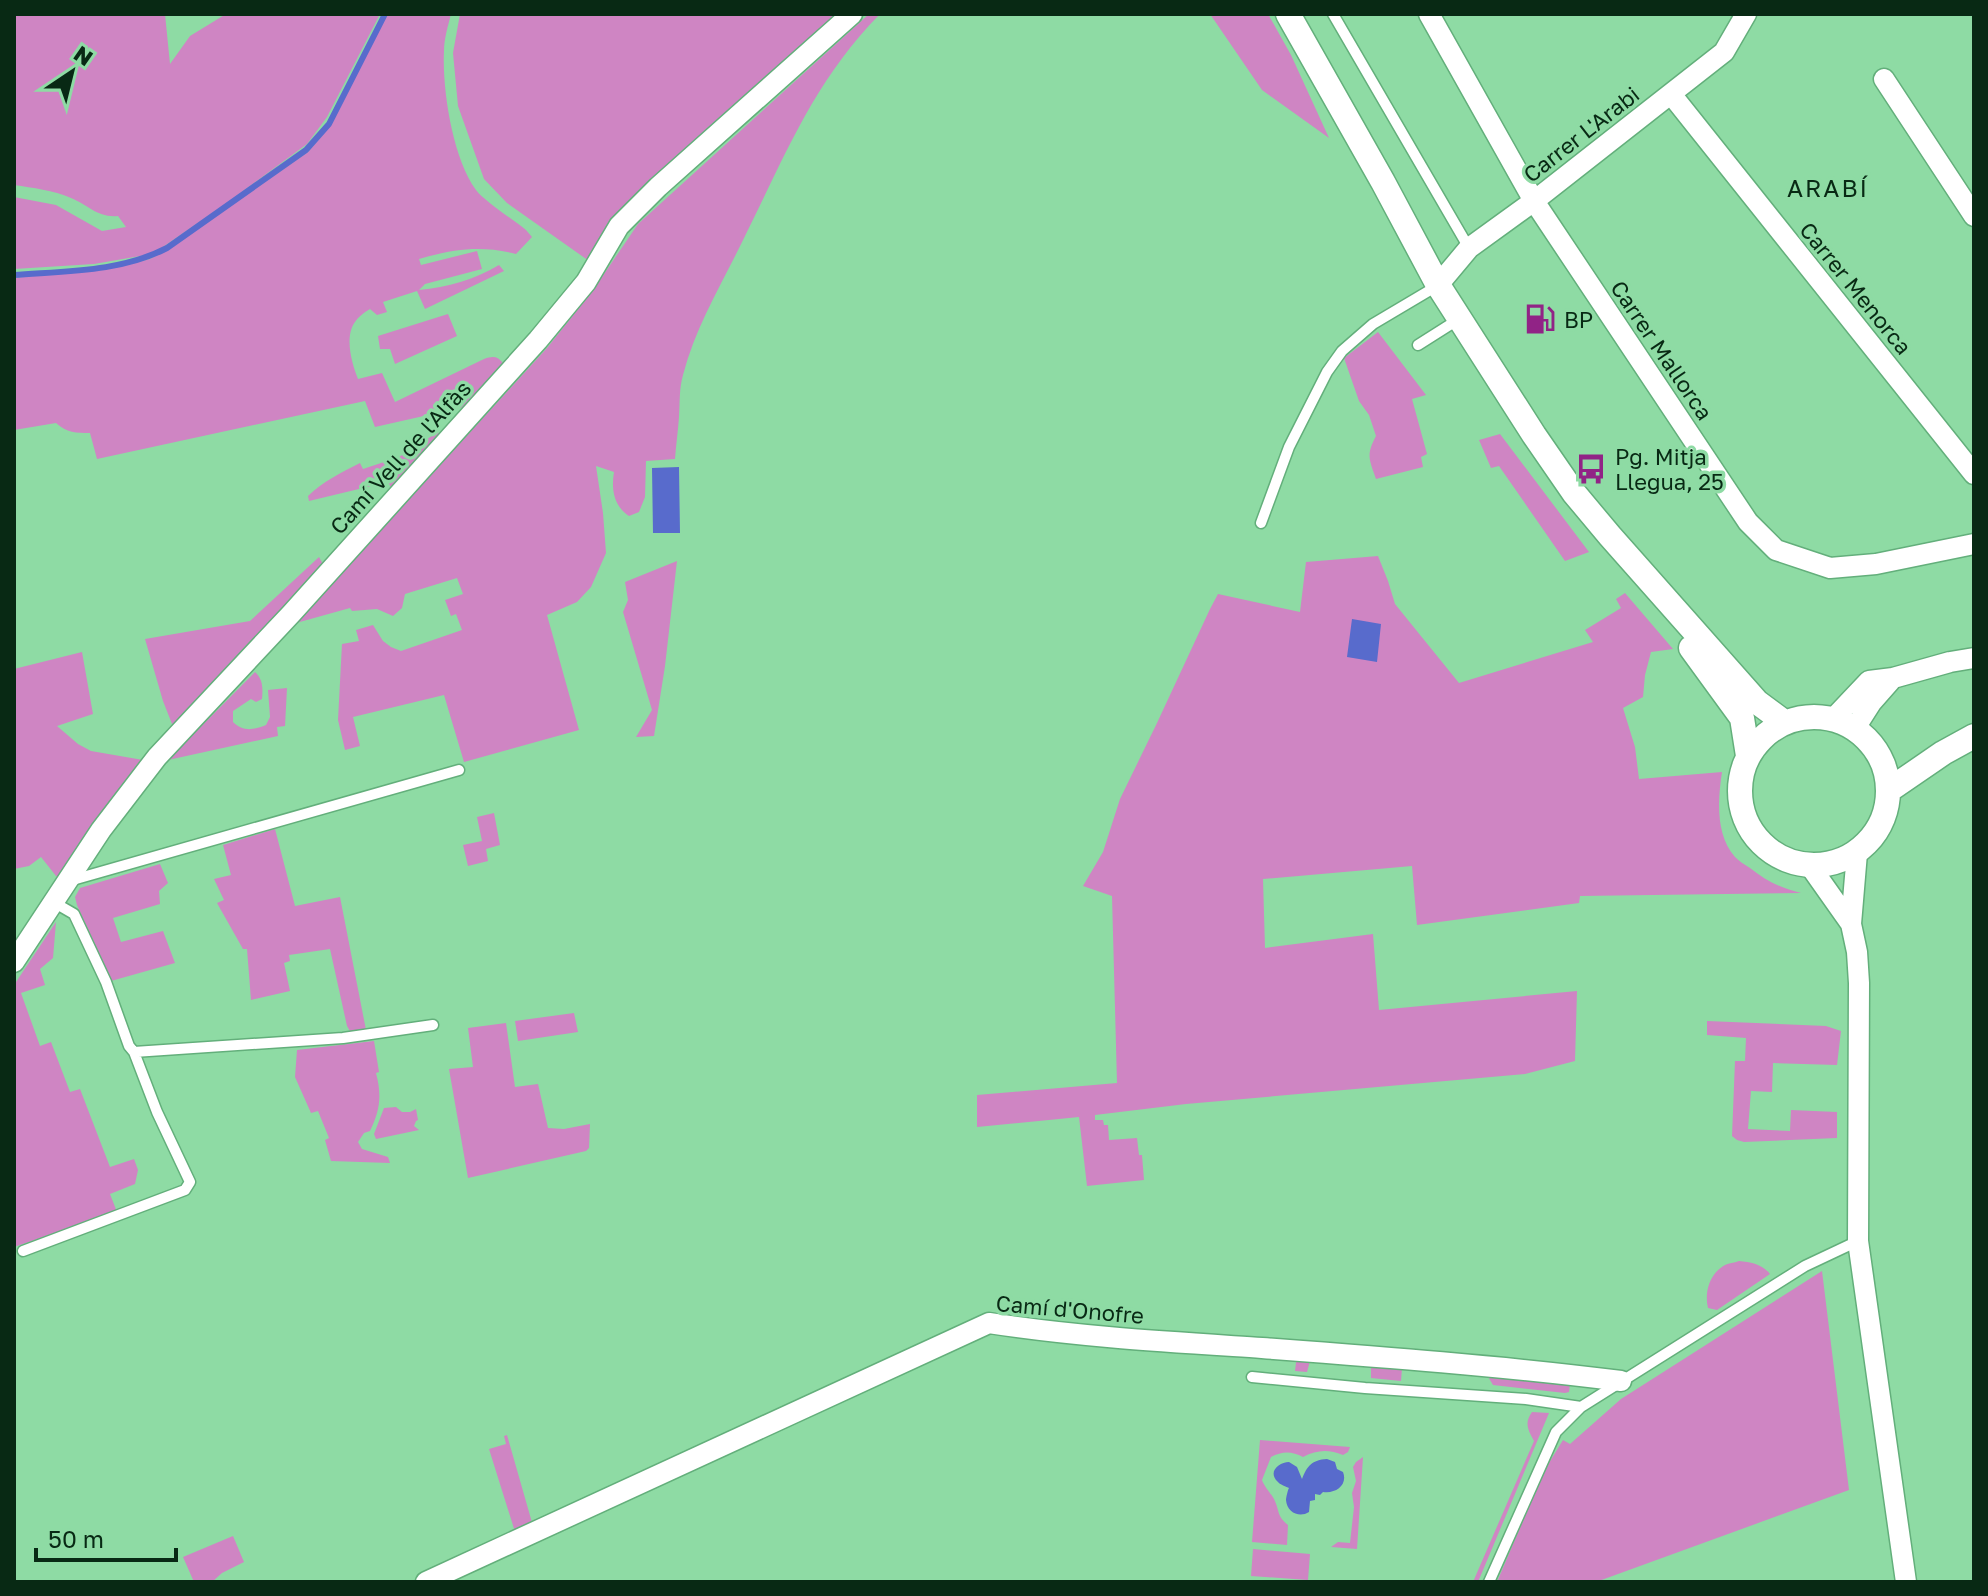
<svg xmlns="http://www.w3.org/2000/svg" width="1988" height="1596" viewBox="0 0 1988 1596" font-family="'Golos Text',sans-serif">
  <rect width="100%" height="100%" fill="#8edba4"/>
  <path fill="#cf85c3" d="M14,14H165L170,64L190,36L226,14H380L327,117L307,144L224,205L160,249L146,255L94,264L14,269V197L56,205L102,231L126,227L118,216C98,218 88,205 71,198C53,190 33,188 14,185Z
    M387,14H451C448,26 444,39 444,51C442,90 453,159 476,190C484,201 514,220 526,230L532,237L516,254C481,245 454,249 419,259L421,265L477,251L482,269L425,284L419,290C448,287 474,280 499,265L504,271L425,309L417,291L383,302L387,312L377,315L370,309C365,312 358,317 355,322C344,337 352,364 358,379L382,373L395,402L484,359C493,356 497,356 503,363L468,406L375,427L365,401L97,459L90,433C76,433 67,433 56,423L14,430V278L118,267L150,259L167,250L308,152L331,125Z
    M460,14H839L589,261L507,203L484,179L458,106L453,53Z
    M869,14H880C814,81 786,154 745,236C723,282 696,325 683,375C679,389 680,402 679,417C678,431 676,445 675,459L646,461L645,497L639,512L629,516C614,506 611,490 614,472L596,466L603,513L606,553L591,587L577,602L547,615L579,730L464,762L444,695L353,717L360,746L345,750L338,720L342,644L359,641L356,630L373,625L383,641L391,647L401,651L462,630L456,614L451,616L445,600L463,594L457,578L405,594L402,608L393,616L377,609L352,611L350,608L289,625L420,487L547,348L591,293L638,224Z
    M1210,14H1268L1291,55L1329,138L1262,90Z
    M448,314L457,336L395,364L390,349H380L378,336Z
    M1378,332L1426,395L1412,399L1427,454L1421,457L1423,467L1376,479C1369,459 1366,455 1376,436L1369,415L1359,401L1344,358Z
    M438,432L440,437L393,491L388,482L309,501L308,496C322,482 342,472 360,463L363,469L399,457Z
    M1500,434L1589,552L1565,561L1499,466L1491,468L1479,440Z
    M1378,556L1388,581L1395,604L1459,683L1593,642L1585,630L1621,608L1616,599L1625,593L1673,649L1651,652L1645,675L1643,697L1623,708L1635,747L1639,779L1722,772C1718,798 1715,835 1735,857C1739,861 1745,865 1750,868C1766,881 1781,888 1801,893L1580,896L1579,903L1417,925L1412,866L1263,879L1265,948L1373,934L1379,1010L1577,991L1575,1061L1525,1074L1186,1104L1095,1115V1120H1103L1104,1125H1108L1109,1140L1137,1138L1139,1155H1142L1144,1180L1087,1186L1079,1117L977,1127V1095L1117,1083L1112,896L1083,886L1103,852L1120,799L1157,723L1210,609L1218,594L1300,612L1306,562Z
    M319,557L324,566L174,729L163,701L145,639L250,621Z
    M677,561L665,666L654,736L636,737L652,710L623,612L628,600L625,582Z
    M82,652L93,714L57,726L78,744L91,751L143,760L61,879L56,876L41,857L29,866L14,869V669Z
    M255,672C263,679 263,689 262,699L256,702L251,699L233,711V722C243,732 254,730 266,725L270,717L268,690L287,688L285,726L277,727L278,736L168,760Z
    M494,813L500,845L486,849L488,861L468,866L463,845L482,841L477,817Z
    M275,829L295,906L340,897L366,1030L351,1033L347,1026L330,949L289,955L290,961L284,963L290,991L251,1000L247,949H243L217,903L224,900L214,879L231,875L223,845Z
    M160,864L168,883L159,891L160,904L113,918L121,942L163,931L175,963L111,981L77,905L75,897L80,888Z
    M56,922L53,958L40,969L45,985L21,993L40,1046L51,1042L70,1092L80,1089L110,1167L134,1159L138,1170L135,1184L110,1194L117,1212L14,1247V985Z
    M574,1013L578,1032L518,1041L515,1021Z
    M1707,1021L1826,1026L1841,1031L1837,1065L1773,1063L1772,1092L1751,1091L1748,1129L1790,1131L1791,1110L1837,1112V1138L1744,1142L1737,1140L1732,1136L1735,1061H1745L1746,1038L1707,1035Z
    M506,1023L515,1087L538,1084L548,1128L564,1129L590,1124L589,1148L586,1151L468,1178L449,1069L473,1067L468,1028Z
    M374,1041L379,1072L376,1073C382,1096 380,1110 370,1131L364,1133L358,1142L362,1149L388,1157L390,1163L331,1161L325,1140L329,1138L318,1111L311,1113L295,1077L297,1050Z
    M396,1107L402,1112H410L416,1109L418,1120L416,1121L414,1126L419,1130L376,1139L374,1134L384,1108Z
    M1739,1261C1751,1262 1762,1264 1770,1274L1717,1310L1708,1308C1704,1292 1710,1273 1725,1265C1729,1263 1734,1263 1739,1261Z
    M1822,1271L1849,1490L1596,1582H1497L1544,1471L1563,1440L1570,1444L1621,1399Z
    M1297,1355L1570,1383L1569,1392L1565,1393L1493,1385L1487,1375L1402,1368L1401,1381L1371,1378V1366L1310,1361L1307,1372L1295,1371Z
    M1532,1412L1549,1413L1478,1582H1473L1534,1441C1528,1430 1524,1423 1532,1412Z
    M507,1435L533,1526L516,1535L489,1449L506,1444L504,1436Z
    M1260,1440L1350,1447L1348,1452L1343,1455C1328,1449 1317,1450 1303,1457C1292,1451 1282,1451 1271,1457L1262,1480C1265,1488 1270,1492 1274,1499C1280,1511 1276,1515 1288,1525L1287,1545L1252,1542Z
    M1363,1457L1357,1549L1331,1547L1338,1542L1350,1543L1354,1507L1352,1493L1356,1481L1353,1467L1356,1462Z
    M233,1536L244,1562L222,1573L212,1582H194L183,1557Z
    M1253,1549L1310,1554L1308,1580L1251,1576Z"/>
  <path fill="#586bcc" d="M679,467L680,533H653L652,468Z
    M1352,619L1381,624L1377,662L1347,657Z
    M1327,1459L1335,1462L1337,1469L1343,1472C1348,1485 1336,1494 1323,1492L1320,1495L1315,1494V1500L1310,1501L1309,1512C1300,1518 1287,1513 1286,1500C1286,1498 1288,1489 1289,1488C1287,1487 1279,1484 1278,1482C1267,1472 1279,1462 1289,1462L1297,1467L1302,1479C1307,1466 1312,1460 1327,1459Z"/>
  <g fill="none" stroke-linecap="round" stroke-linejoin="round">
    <path stroke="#586bcc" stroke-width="6" d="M14,275C65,271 121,272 167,248L306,150L329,124L385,14"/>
    <g stroke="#63af7b" stroke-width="13">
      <path id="service" d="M1333,14L1469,248
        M1418,345L1459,319
        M1261,523L1289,447L1327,372L1342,351L1373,324L1437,286
        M69,881L459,770
        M55,903L74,914L106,982L129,1046L134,1052L343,1038L433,1025
        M23,1251L185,1190L190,1182L157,1112L134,1052
        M1252,1377L1365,1388L1526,1399L1581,1407
        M1489,1582L1556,1432L1581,1407L1805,1266L1858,1241"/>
    </g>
    <g stroke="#63af7b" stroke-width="23">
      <path id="minor" d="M1429,14L1534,201L1748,522L1776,550L1830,568L1876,564L1974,544
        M1884,79L1974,216
        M1671,94L1974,474
        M1438,285L1469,248L1534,201L1724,52L1746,14
        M1833,719L1869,681L1893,678L1950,662L1974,658
        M1855,728L1871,703L1893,678
        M1857,853L1851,924L1857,952L1859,983L1858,1241L1906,1582
        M1810,866L1851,924
        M14,962L101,830L157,757L291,614L538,340L586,282L619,226L658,187L852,14
        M426,1582L989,1323C1079,1337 1171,1342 1262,1348C1382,1357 1502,1366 1621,1381"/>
    </g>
    <g stroke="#63af7b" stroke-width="27">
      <path id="tertiary" d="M1288,14L1383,182L1438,285L1534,435L1574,493L1610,536L1757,702L1784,722
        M1691,648L1742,718L1748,756
        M1740 791a74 74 0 1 1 148 0a74 74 0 1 1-148 0Z
        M1889,790L1943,753L1974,736"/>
    </g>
    <use href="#service" stroke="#fff" stroke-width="10"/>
    <use href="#minor" stroke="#fff" stroke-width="20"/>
    <use href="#tertiary" stroke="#fff" stroke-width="24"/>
  </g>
  <defs>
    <g id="fuel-bare" transform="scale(2.4)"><path d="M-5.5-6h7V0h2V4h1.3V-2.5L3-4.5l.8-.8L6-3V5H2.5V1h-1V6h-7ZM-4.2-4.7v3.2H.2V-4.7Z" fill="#912386" stroke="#8edba4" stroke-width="2.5" paint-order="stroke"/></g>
    <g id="bus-bare" transform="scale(2.4)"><path d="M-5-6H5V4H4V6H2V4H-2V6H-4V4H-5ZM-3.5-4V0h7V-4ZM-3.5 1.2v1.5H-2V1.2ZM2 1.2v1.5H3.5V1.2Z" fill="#912386" stroke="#8edba4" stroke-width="2.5" paint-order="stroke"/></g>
  </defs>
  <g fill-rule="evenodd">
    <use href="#fuel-bare" x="1540" y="319"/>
    <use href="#bus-bare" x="1591" y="469"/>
  </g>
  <g text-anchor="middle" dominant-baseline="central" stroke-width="7" stroke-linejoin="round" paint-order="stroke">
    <g font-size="22" fill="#082914" stroke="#8edba4">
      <text transform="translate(1581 134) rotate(-38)">Carrer L'Arabi</text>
      <text transform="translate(1856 288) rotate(51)">Carrer Menorca</text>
      <text transform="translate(1662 350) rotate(56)">Carrer Mallorca</text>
      <text transform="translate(400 457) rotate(-48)">Camí Vell de l'Alfàs</text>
      <text transform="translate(1070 1309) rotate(5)">Camí d'Onofre</text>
    </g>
    <g font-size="22" fill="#082914" stroke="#8edba4" text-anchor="start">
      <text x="1564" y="319">BP</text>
      <text x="1615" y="456">Pg. Mitja<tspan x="1615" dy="25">Llegua, 25</tspan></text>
    </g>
    <g font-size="24" letter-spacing="2" fill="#082914" stroke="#8edba4">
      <text x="1828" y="187">ARABÍ</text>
    </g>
  </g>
  <rect width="1988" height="1596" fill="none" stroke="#082914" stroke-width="32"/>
  <g transform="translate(72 72) rotate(35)" stroke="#8edba4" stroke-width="6" paint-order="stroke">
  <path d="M0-6L14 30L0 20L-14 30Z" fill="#082914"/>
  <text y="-12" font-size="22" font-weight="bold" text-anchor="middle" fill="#082914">N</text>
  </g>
  <path d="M36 1548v12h140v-12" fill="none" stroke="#082914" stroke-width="4"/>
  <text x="48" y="1548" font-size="24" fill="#082914" stroke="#8edba4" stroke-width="6" paint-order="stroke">50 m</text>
</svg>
